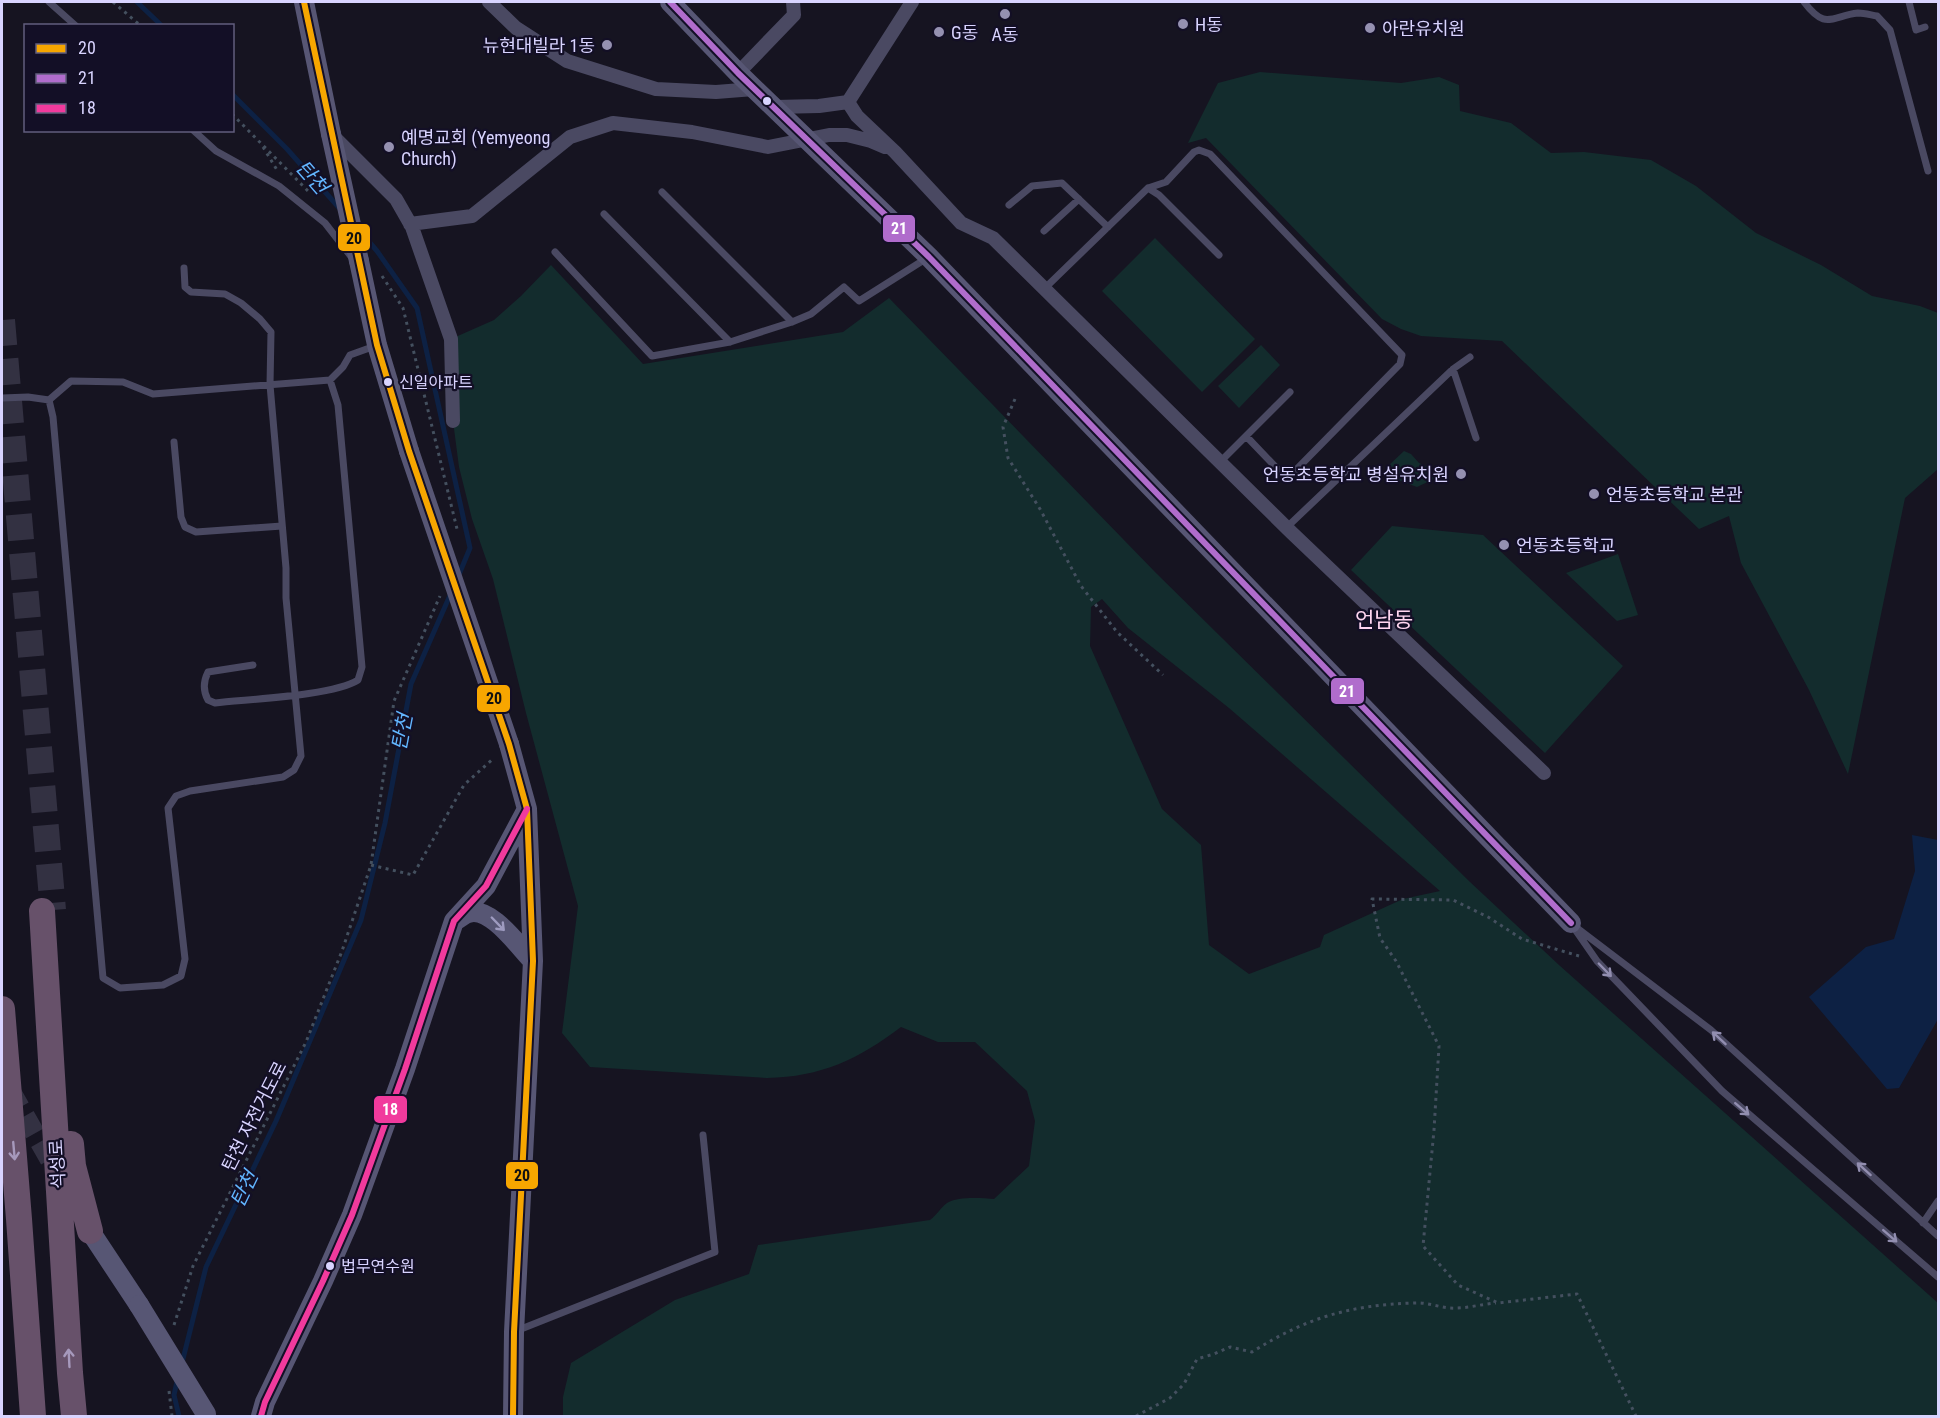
<svg xmlns="http://www.w3.org/2000/svg" width="1940" height="1418" viewBox="0 0 1940 1418" font-family="'Roboto Condensed','Noto Sans KR',sans-serif">
  <rect width="100%" height="100%" fill="#161421"/>
  <path fill="#132c2d" fill-rule="evenodd" d="M1260,72L1401,83L1439,77L1459,85L1460,111L1511,123L1551,153L1584,152L1651,160L1696,186L1756,233L1821,265L1872,296L1920,306L1938,313V469L1905,498L1848,774L1809,690L1741,563L1729,516L1699,529L1502,341L1421,336L1401,329L1382,319L1206,138L1188,143L1218,83Z
    M1155,238L1255,339L1202,392L1102,291Z
    M551,265L643,364L843,332L889,298L1156,573L1470,882L1559,965L1938,1303V1416H563V1397L571,1363L675,1300L749,1274L758,1245L930,1220C937,1215 941,1207 947,1203C958,1196 982,1198 994,1199L1029,1166L1035,1121L1027,1091L975,1042H938L901,1027C859,1059 821,1077 767,1078L590,1067L562,1033L578,906L526,713L493,579L472,519L459,467L453,421L451,339L494,320L521,296ZM1102,599L1128,628L1229,708L1440,891L1403,899L1324,935L1320,947L1249,974L1209,945L1201,845L1162,809L1090,646L1091,607Z
    M1261,345L1280,365L1239,408L1218,386Z
    M1404,451L1411,454L1419,463L1430,468L1434,479L1417,487L1387,476L1388,466Z
    M1392,526L1483,535L1623,666L1545,753L1351,570Z
    M1618,554L1638,615L1617,621L1566,573Z"/>
  <path fill="#0d2144" d="M1912,835L1938,840V1019L1899,1088L1887,1089L1809,997L1866,947L1894,939L1915,871Z"/>
  <g fill="none" stroke-linecap="round" stroke-linejoin="round">
    <path stroke="#0d2144" stroke-width="5" d="M137,2L162,26
      M232,94L287,149L341,210
      M359,230L377,251L417,308L470,548L458,577
      M182,1363L206,1267L276,1121L361,920L385,823L411,684L451,593
      M178,1377L174,1395L179,1416"/>
    <path stroke="#333142" stroke-width="20" stroke-dasharray="20 10" stroke-linecap="butt" d="M10,1090L57,1172"/>
    <path stroke="#333142" stroke-width="26" stroke-dasharray="26 13" stroke-linecap="butt" d="M2,320L53,910"/>
    <path stroke="#44505f" stroke-width="3" stroke-dasharray="3 4.5" stroke-linecap="butt" d="M113,2L141,26
      M232,114L311,194
      M263,147L277,170
      M382,276L403,308L458,533
      M1015,399L1003,427L1008,458L1040,509L1081,586L1117,632L1163,675
      M371,865L413,875L464,785L494,758
      M1579,956L1522,939L1488,917L1453,900L1372,899L1380,938L1396,961L1439,1046L1434,1130L1423,1246L1458,1285L1498,1303L1577,1294L1636,1416
      M174,1325L193,1266L306,1042L342,951L371,865L394,701L440,596
      M169,1391L172,1416
      M1136,1416L1170,1398L1184,1384L1197,1359L1214,1354L1230,1347L1252,1352C1306,1318 1349,1305 1414,1303C1426,1302 1438,1307 1450,1308C1465,1309 1482,1304 1496,1303"/>
    <path stroke="#4a4962" stroke-width="7" d="M49,2L76,26
      M1804,2C1826,31 1831,16 1858,13C1864,13 1871,15 1877,16L1890,30L1928,171
      M1909,2L1916,30L1925,27
      M193,130L216,151L279,186L325,223L353,259
      M1148,188L1159,195L1219,255
      M662,192L792,322
      M1009,205L1032,186L1062,183L1108,227
      M604,214L730,342
      M1044,231L1079,199
      M555,252L652,356L730,342L792,322L811,314L844,287L859,301L927,258
      M1044,289L1148,188L1166,182L1194,152L1199,150L1210,154L1402,355L1400,364L1287,479L1246,436L1220,462
      M1453,369L1476,438
      M2,398L28,397L49,400L71,381L123,382L153,394L330,380L343,367L350,355L375,346
      M49,400L53,417L103,978L120,988L163,985L181,976L185,959L168,808L176,796L190,791L283,777L294,770L301,756L286,598V568L270,385L271,332L260,319L241,303L225,294L191,292L185,287L184,268
      M1246,436L1290,392
      M174,442L181,517L185,527L196,532L282,526
      M1286,528L1453,369L1470,357
      M253,665L208,672C203,682 203,691 208,700L215,703C248,699 333,696 358,680L362,667L338,405L330,380
      M1572,925L1597,961L1722,1091L1938,1277
      M1577,928L1711,1030L1938,1236
      M1923,1223L1938,1201
      M516,1331L715,1252L703,1135"/>
    <path stroke="#4a4962" stroke-width="14" d="M489,2L516,28L567,61L656,89L716,92L754,89
      M738,73L794,15L793,2
      M848,102L912,2
      M775,107L819,106L848,102L857,116L895,152L961,223L993,238L1292,533L1544,773
      M331,134L396,199L412,227L451,339L453,421
      M410,224L472,216L570,137L613,123L692,132L768,147L829,135H847L871,141L885,147"/>
    <path stroke="#575674" stroke-width="20" d="M304,2L331,134
      M670,2L738,73L929,257L1571,923
      M359,261L377,345L409,451
      M509,744L527,809L533,961L514,1332L513,1416
      M456,920C460,918 464,914 468,913C490,905 519,947 533,961
      M90,1231L139,1305
      M261,1416L265,1402L323,1281L352,1215L405,1069L454,921L486,886L526,811"/>
    <path stroke="#67516a" stroke-width="26" d="M42,911L70,1373L74,1416
      M2,1009L19,1219L33,1416
      M71,1144L73,1166L90,1231"/>
    <path stroke="#575674" stroke-width="20" d="M331,134L359,261
      M409,451L509,744
      M139,1305L206,1414"/>
    <g stroke="#130f26" stroke-width="10">
      <path id="bus-1" d="M304,2L377,345L409,451L509,744L527,809L533,961L514,1332L513,1416"/>
    </g>
    <g stroke="#130f26" stroke-width="10">
      <path id="bus-2" d="M670,2L738,73L929,257L1571,923"/>
    </g>
    <g stroke="#130f26" stroke-width="10">
      <path id="bus-3" d="M261,1416L265,1402L323,1281L352,1215L405,1069L454,921L486,886L527,809"/>
    </g>
    <use href="#bus-1" stroke="#f7a600" stroke-width="6"/>
    <use href="#bus-2" stroke="#b06ccc" stroke-width="6"/>
    <use href="#bus-3" stroke="#f13a9d" stroke-width="6"/>
  </g>
  <defs><path id="oneway-shaft" d="M-6 0H5M1.5-3L5.5 0L1.5 3" fill="none" stroke-width="1.6" stroke-linecap="round" stroke-linejoin="round" transform="scale(1.5)"/></defs>
  <use stroke="#9e9bc0" href="#oneway-shaft" transform="translate(498 924) rotate(46)"/>
  <g stroke="#928eb0">
    <use href="#oneway-shaft" transform="translate(1605 970) rotate(46)"/>
    <use href="#oneway-shaft" transform="translate(1719 1038) rotate(-137)"/>
    <use href="#oneway-shaft" transform="translate(1742 1109) rotate(41)"/>
    <use href="#oneway-shaft" transform="translate(1864 1169) rotate(-138)"/>
    <use href="#oneway-shaft" transform="translate(1890 1236) rotate(41)"/>
  </g>
  <g stroke="#a699bc">
    <use href="#oneway-shaft" transform="translate(14 1151) rotate(85)"/>
    <use href="#oneway-shaft" transform="translate(69 1358) rotate(-93)"/>
  </g>
  <g fill="#9591b1" stroke="#130f26" stroke-width="2">
    <circle cx="1005" cy="14" r="6"/>
    <circle cx="1183" cy="24" r="6"/>
    <circle cx="1370" cy="28" r="6"/>
    <circle cx="939" cy="32" r="6"/>
    <circle cx="607" cy="45" r="6"/>
    <circle cx="389" cy="147" r="6"/>
    <circle cx="1461" cy="474" r="6"/>
    <circle cx="1594" cy="494" r="6"/>
    <circle cx="1504" cy="545" r="6"/>
  </g>
  <g fill="#d9d4ff" stroke="#130f26" stroke-width="2">
    <circle cx="767" cy="101" r="5"/>
    <circle cx="388" cy="382" r="5"/>
    <circle cx="330" cy="1266" r="5"/>
  </g>
  <g text-anchor="middle" dominant-baseline="central" stroke-width="4.5" stroke-linejoin="round" paint-order="stroke">
    <g font-size="16" fill="#d9d4ff" stroke="#130f26" text-anchor="start">
      <text x="399" y="382">신일아파트</text>
      <text x="341" y="1266">법무연수원</text>
    </g>
    <g font-size="18" fill="#d9d4ff" stroke="#130f26" text-anchor="start">
      <text x="1195" y="24">H동</text>
      <text x="1382" y="28">아란유치원</text>
      <text x="951" y="32">G동</text>
      <text x="1005" y="34" text-anchor="middle">A동</text>
      <text x="595" y="45" text-anchor="end">뉴현대빌라 1동</text>
      <text x="401" y="137">예명교회 (Yemyeong<tspan x="401" dy="21">Church)</tspan></text>
      <text x="1449" y="474" text-anchor="end">언동초등학교 병설유치원</text>
      <text x="1606" y="494">언동초등학교 본관</text>
      <text x="1516" y="545">언동초등학교</text>
    </g>
    <g font-size="18" fill="#d9d4ff" stroke="#130f26">
      <text transform="translate(254 1116) rotate(-63)">탄천 자전거도로</text>
      <text transform="translate(57 1164) rotate(-93)">석성로</text>
    </g>
    <g font-size="20" font-style="italic" fill="#62b6ff" stroke="#130f26">
      <text transform="translate(312 177) rotate(49)">탄천</text>
      <text transform="translate(402 732) rotate(-79)">탄천</text>
      <text transform="translate(244 1189) rotate(-64)">탄천</text>
    </g>
    <g font-size="21" fill="#ffd6f0" stroke="#130f26">
      <text x="1384" y="620">언남동</text>
    </g>
  </g>
  <g stroke="#130f26" stroke-width="2">
    <rect x="882" y="214" width="34" height="29" rx="6" fill="#b06ccc"/>
    <rect x="337" y="223" width="34" height="29" rx="6" fill="#f7a600"/>
    <rect x="1330" y="677" width="35" height="28" rx="6" fill="#b06ccc"/>
    <rect x="476" y="684" width="35" height="29" rx="6" fill="#f7a600"/>
    <rect x="373" y="1095" width="35" height="29" rx="6" fill="#f13a9d"/>
    <rect x="505" y="1161" width="34" height="29" rx="6" fill="#f7a600"/>
  </g>
  <g font-size="16" text-anchor="middle" font-weight="bold" fill="#fff">
    <text x="899" y="234">21</text>
    <text x="1347" y="697">21</text>
    <text x="390" y="1115">18</text>
  </g>
  <g font-size="16" text-anchor="middle" font-weight="bold" fill="#111">
    <text x="354" y="244">20</text>
    <text x="494" y="704">20</text>
    <text x="522" y="1181">20</text>
  </g>
  <rect width="1940" height="1418" fill="none" stroke="#d9d4ff" stroke-width="6"/>
  <rect x="24" y="24" width="210" height="108" fill="#130f26" stroke="#625e7d" stroke-width="1.5"/>
  <rect x="36" y="44" width="30" height="9" fill="#f7a600" stroke="#625e7d" stroke-width="1.5"/>
  <text x="78" y="54" font-size="18" fill="#d9d4ff">20</text>
  <rect x="36" y="74" width="30" height="9" fill="#b06ccc" stroke="#625e7d" stroke-width="1.5"/>
  <text x="78" y="84" font-size="18" fill="#d9d4ff">21</text>
  <rect x="36" y="104" width="30" height="9" fill="#f13a9d" stroke="#625e7d" stroke-width="1.5"/>
  <text x="78" y="114" font-size="18" fill="#d9d4ff">18</text>
</svg>
